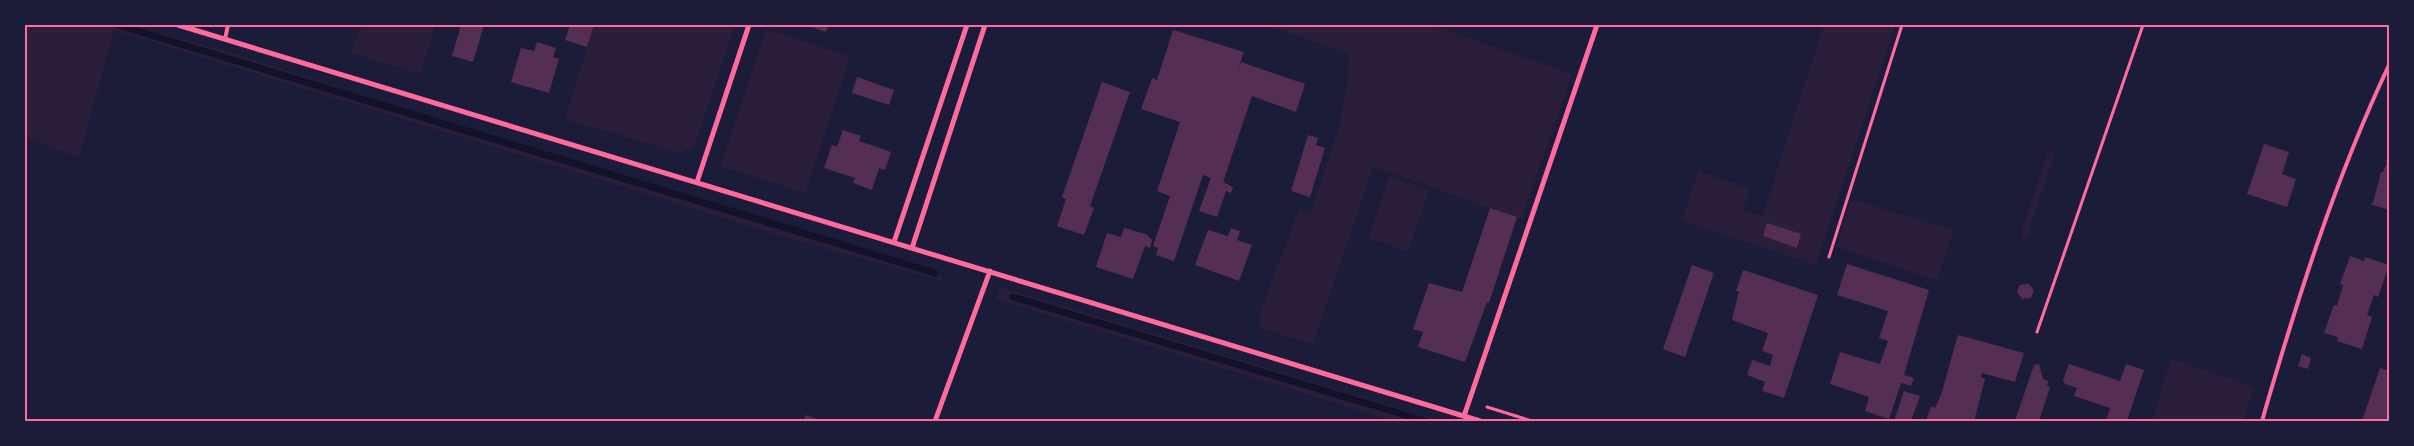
<svg xmlns="http://www.w3.org/2000/svg" width="2414" height="446" viewBox="0 0 2414 446" font-family="Quicksand,sans-serif">
  <rect width="100%" height="100%" fill="#1b1b3a"/>
  <path fill="#2a1e3b" d="M25,25H131L232,53L398,107L938,270L943,281L798,241L114,30L79,157L25,137Z
    M361,25H436L420,74L351,53Z
    M594,25H735L694,147L680,153L565,119Z
    M1265,25H1432L1572,74L1522,219L1373,167L1313,344L1259,328L1260,312L1299,209L1310,212C1329,160 1348,111 1349,54Z
    M1824,25H1895L1816,265L1682,221L1698,171L1750,188L1743,210L1762,216Z
    M766,29L850,57L806,193L720,166Z
    M2047,152L2055,154L2026,239L2020,237Z
    M1389,176L1429,190L1408,252L1368,238Z
    M1851,199L1954,230L1937,280L1837,247Z
    M1000,287L1440,421H1394L996,299Z
    M2171,359L2254,387L2243,421H2152Z"/>
  <g fill="none" stroke-linecap="round" stroke-linejoin="round">
    <path stroke="#12122b" stroke-width="7" d="M118,25L935,273
      M1013,297L1425,421"/>
  </g>
  <path fill="#542f53" d="M461,25H484L473,62L452,56Z
    M570,25H594L587,47L565,40Z
    M805,25H828L826,32Z
    M1173,30L1244,52L1236,75L1241,62L1305,84L1296,112L1252,96L1223,182L1233,187L1231,193L1226,191L1217,217L1199,211L1211,178L1203,175L1174,261L1156,255L1158,248L1153,246L1170,196L1157,191L1180,122L1141,109L1152,78L1157,80Z
    M537,42L556,48L553,57L559,59L549,93L511,82L521,48L534,51Z
    M857,77L894,90L889,105L852,93Z
    M1102,82L1130,92L1090,206L1094,208L1084,235L1057,226L1066,199L1062,197Z
    M843,130L861,136L859,141L891,152L885,170L879,168L872,190L853,183L855,178L824,168L832,145L837,147Z
    M1308,135L1318,138L1316,145L1325,148L1310,197L1291,191Z
    M2264,144L2289,152L2282,174L2296,179L2287,207L2247,194Z
    M2385,159L2389,161V210L2370,204L2373,203L2381,172H2383L2387,162Z
    M1490,208L1517,217L1489,303L1487,302L1465,362L1418,347L1423,332L1413,329L1429,283L1462,292Z
    M1767,223L1801,234L1797,248L1763,236Z
    M1124,228L1146,234L1152,240L1150,248L1145,246L1133,279L1096,267L1107,233L1121,237Z
    M1231,228L1240,231L1237,240L1252,245L1239,281L1195,265L1208,230L1228,236Z
    M2350,256L2364,261L2365,257L2389,265L2378,297L2374,295L2367,315L2372,317L2362,349L2337,341L2338,337L2324,333L2334,305L2337,306L2343,285L2340,284Z
    M1847,264L1929,290L1904,375L1914,378L1911,386L1901,383L1889,419L1865,411L1869,397L1830,384L1840,352L1880,364L1888,341L1879,338L1888,311L1837,295Z
    M1692,265L1714,273L1685,357L1663,349Z
    M1743,270L1818,295L1784,398L1762,391L1765,382L1747,375L1752,360L1770,366L1773,355L1762,351L1768,333L1732,320L1739,291H1736Z
    M2029,284L2034,290L2031,298L2022,299L2017,292L2020,285Z
    M1958,335L2024,353L2015,382L1982,373L1981,377L1985,379L1974,421H1926L1931,406L1935,408L1941,395Z
    M2302,354L2311,358L2308,369L2298,366Z
    M2039,364L2043,379L2048,381L2047,386L2050,387L2039,421H2015L2034,365Z
    M2069,364L2120,381L2126,364L2144,370L2127,421H2106L2110,408L2074,396L2077,388L2065,384L2063,380Z
    M2380,368L2389,371V421H2362Z
    M1904,391L1920,396L1911,421H1894Z
    M805,415L823,421H804Z"/>
  <g fill="none" stroke-linecap="round" stroke-linejoin="round">
    <path stroke="#ff6b9d" stroke-width="3" d="M1829,257L1902,25
      M2037,332L2143,25
      M1487,407L1532,421"/>
    <path stroke="#ff6b9d" stroke-width="4" d="M225,39L228,25
      M2262,421C2297,300 2335,179 2389,65"/>
    <path stroke="#ff6b9d" stroke-width="5" d="M178,25L1480,421
      M697,182L749,25
      M894,242L967,25
      M912,248L985,25
      M1464,416L1597,25
      M935,421L990,271"/>
  </g>
  <rect width="2414" height="446" fill="none" stroke="#1b1b3a" stroke-width="52"/>
  <rect x="26" y="26" width="2362" height="394" fill="none" stroke="#ff6b9d" stroke-width="2"/>
</svg>
